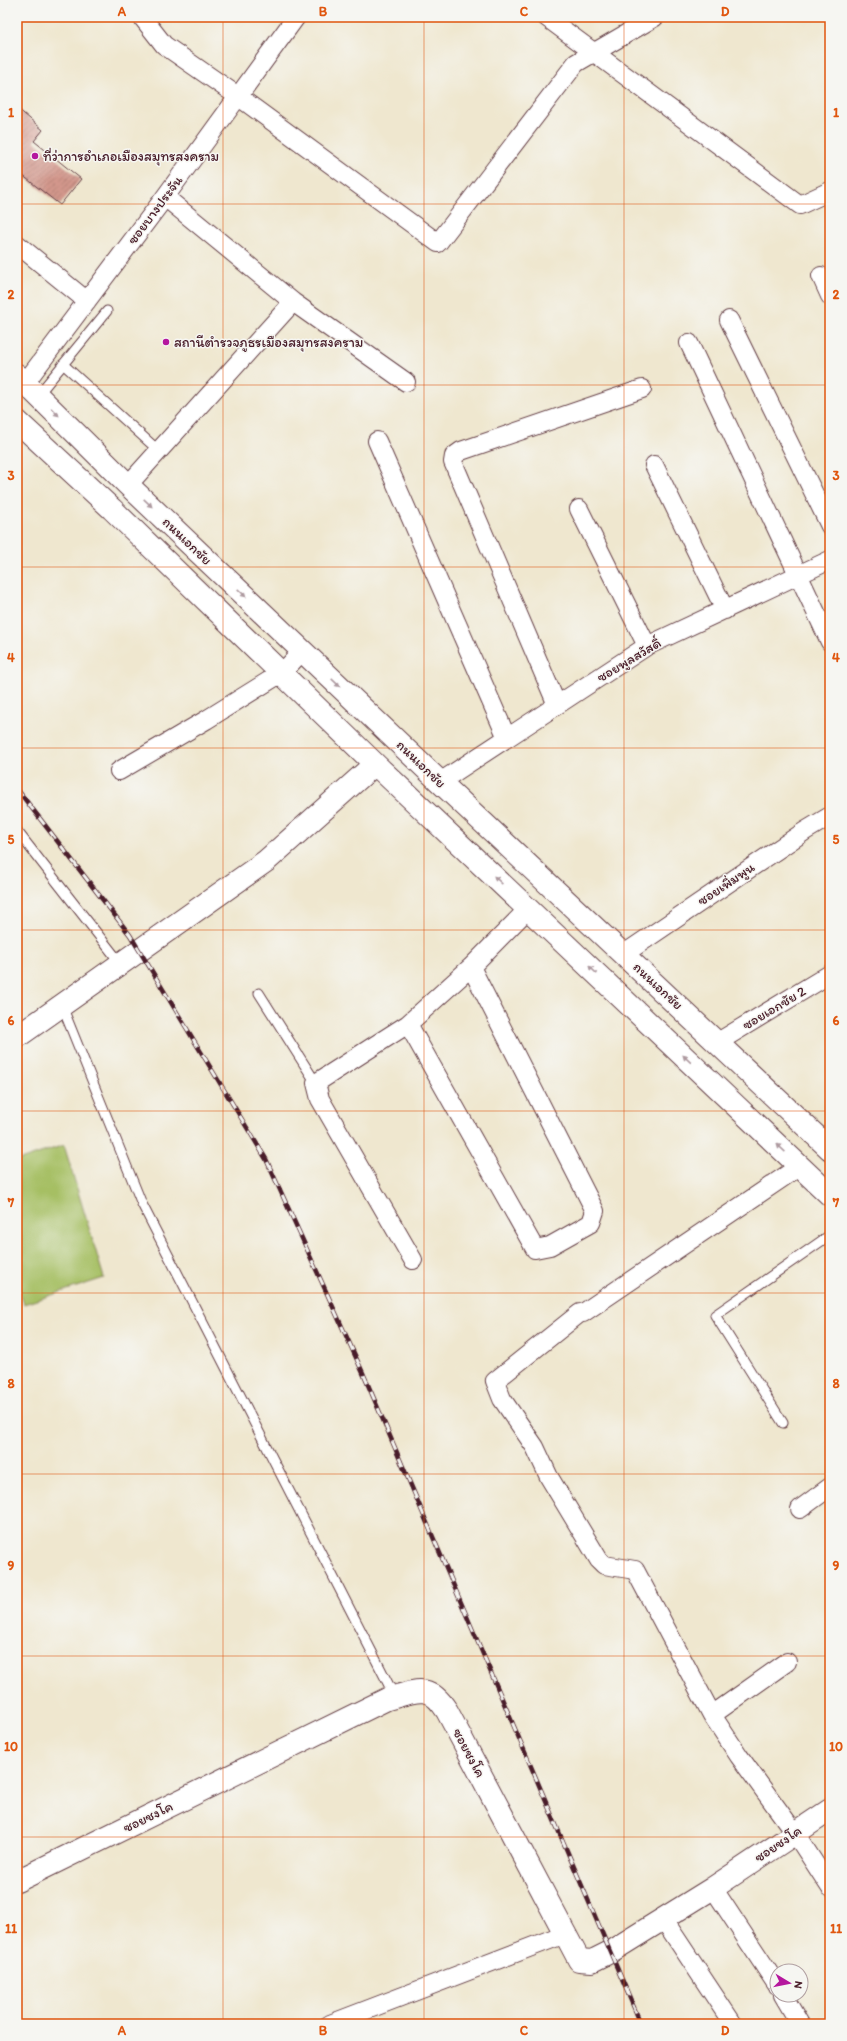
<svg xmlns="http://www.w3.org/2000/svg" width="847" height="2041" viewBox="0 0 847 2041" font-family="Itim,'Playpen Sans Thai',sans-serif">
  <defs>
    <pattern id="building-hatch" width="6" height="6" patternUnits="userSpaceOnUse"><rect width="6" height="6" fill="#d3978c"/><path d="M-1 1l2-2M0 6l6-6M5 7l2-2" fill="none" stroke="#ad7b73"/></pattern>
  </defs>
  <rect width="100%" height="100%" fill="#f6f6f2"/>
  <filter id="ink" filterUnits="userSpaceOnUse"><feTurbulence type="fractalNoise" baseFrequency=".025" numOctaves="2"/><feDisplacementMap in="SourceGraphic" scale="8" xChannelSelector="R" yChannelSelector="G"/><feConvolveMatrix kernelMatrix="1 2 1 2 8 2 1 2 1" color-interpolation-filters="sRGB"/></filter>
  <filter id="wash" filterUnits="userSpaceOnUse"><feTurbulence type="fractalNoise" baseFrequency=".012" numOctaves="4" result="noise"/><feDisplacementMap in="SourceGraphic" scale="16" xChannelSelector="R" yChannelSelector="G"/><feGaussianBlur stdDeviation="0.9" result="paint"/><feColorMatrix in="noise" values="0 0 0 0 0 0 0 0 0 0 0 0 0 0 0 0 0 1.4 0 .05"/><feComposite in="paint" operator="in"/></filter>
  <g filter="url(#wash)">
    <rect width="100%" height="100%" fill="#efe7cf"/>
    <path fill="#a6bf64" stroke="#786f48" d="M64,1145L104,1278L24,1304L17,1285V1161Z"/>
    <g id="blocks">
      <path fill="url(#building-hatch)" d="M17,108L43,130L34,141L81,179L60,205L17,171Z"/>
    </g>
  </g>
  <g filter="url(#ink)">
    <use href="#blocks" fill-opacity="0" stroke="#633d44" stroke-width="1"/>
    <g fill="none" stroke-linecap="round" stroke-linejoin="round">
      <g stroke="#633d44" stroke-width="11">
        <path id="lane" d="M63,364L159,451
          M38,395L107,311
          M17,831L121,964
          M259,993L316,1083
          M62,1006L142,1204L395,1697
          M783,1423L715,1315L830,1235"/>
      </g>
      <g stroke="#633d44" stroke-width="20">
        <path id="street" d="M142,17L164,45L239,97L438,243L576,63L655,17
          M546,17L800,205L830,191
          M165,197L293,302L406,382
          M17,244L87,301
          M821,276L830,296
          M729,320L830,526
          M689,343L830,642
          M25,383L165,197L296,17
          M377,441L507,738
          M654,465L725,610
          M128,485L293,302
          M579,509L647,646
          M557,705L453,462L454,456L461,451L642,389
          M119,771L206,720L283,672L302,651
          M440,782L647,646L830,560
          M624,954L805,831L830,816
          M408,1024L535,1249L550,1246L591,1223L595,1211L471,967
          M718,1042L830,974
          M800,1166L583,1313H580L495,1381L502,1399L535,1447L549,1477L599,1560L604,1565L635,1570L712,1715L739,1756L795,1833L830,1887
          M413,1260L320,1099L316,1083L408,1024L471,967L528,909
          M800,1509L830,1487
          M712,1715L787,1662
          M713,1888L777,1985
          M664,1920L733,2024
          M783,1995L800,2024
          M330,2024L565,1934"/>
      </g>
      <g stroke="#633d44" stroke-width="24">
        <path id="secondary" d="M17,375L128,485L440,782L830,1149
          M17,421L112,509L375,764L830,1195
          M17,1037L266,861L375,764
          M17,1881L387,1699C417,1691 428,1682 447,1711L579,1960L592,1961L610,1952L713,1888L830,1810"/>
      </g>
      <use href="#lane" stroke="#fff" stroke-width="9"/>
      <use href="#street" stroke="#fff" stroke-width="18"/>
      <use href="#secondary" stroke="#fff" stroke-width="22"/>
      <g stroke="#4a1f2b" stroke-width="4.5">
        <path id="rail" d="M17,789L130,935L266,1159L363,1373L641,2024"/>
      </g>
      <use href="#rail" stroke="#f6f6f2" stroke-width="3" stroke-dasharray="9" stroke-linecap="butt"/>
    </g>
    <defs><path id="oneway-solid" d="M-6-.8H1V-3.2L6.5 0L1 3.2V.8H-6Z"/></defs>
    <g fill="#ae9aa0">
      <use href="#oneway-solid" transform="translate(55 412) rotate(45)"/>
      <use href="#oneway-solid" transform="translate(148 503) rotate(44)"/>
      <use href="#oneway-solid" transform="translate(242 593) rotate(44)"/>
      <use href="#oneway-solid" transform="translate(336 683) rotate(44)"/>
      <use href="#oneway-solid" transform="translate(498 880) rotate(-137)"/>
      <use href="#oneway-solid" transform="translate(593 970) rotate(-137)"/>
      <use href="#oneway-solid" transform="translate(687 1059) rotate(-137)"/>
      <use href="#oneway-solid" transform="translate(781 1148) rotate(-137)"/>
    </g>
  </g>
  <path fill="none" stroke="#e0560e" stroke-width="1" stroke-opacity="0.55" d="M223,17V2024M424,17V2024M624,17V2024M17,204H830M17,385H830M17,567H830M17,748H830M17,930H830M17,1111H830M17,1293H830M17,1474H830M17,1656H830M17,1837H830"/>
  <g fill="#b5179e" stroke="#f6f6f2" stroke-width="1.5">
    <circle cx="35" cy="156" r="4"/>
    <circle cx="166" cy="342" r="4"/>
  </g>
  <g text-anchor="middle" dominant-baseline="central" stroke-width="3" stroke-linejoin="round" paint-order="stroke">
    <g font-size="14" fill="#4a1f2b" stroke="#f6f6f2" text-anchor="start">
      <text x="43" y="156">ที่ว่าการอำเภอเมืองสมุทรสงคราม</text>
      <text x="174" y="342">สถานีตำรวจภูธรเมืองสมุทรสงคราม</text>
    </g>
    <g font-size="14" fill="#4a1f2b" stroke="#f6f6f2">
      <text transform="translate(155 210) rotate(-53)">ซอยบางประจัน</text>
      <text transform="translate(187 541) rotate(44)">ถนนเอกชัย</text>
      <text transform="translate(629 660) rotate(-31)">ซอยพูลสวัสดิ์</text>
      <text transform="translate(421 764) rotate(44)">ถนนเอกชัย</text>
      <text transform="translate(726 884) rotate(-34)">ซอยเพิ่มพูน</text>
      <text transform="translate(658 986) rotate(43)">ถนนเอกชัย</text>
      <text transform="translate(774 1008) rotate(-31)">ซอยเอกชัย 2</text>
      <text transform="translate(469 1753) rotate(62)">ซอยชงโค</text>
      <text transform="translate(148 1817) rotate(-26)">ซอยชงโค</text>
      <text transform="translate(778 1844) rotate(-34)">ซอยชงโค</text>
    </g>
  </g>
  <rect width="847" height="2041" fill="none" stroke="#f6f6f2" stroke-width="44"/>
  <g transform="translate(789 1983) rotate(100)"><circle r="19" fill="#f6f6f2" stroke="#b1a0a2"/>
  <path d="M0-3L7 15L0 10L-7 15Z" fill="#b5179e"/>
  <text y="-6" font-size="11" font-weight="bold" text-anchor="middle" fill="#4a1f2b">N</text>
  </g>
  <rect x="22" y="22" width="803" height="1997" fill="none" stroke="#e0560e" stroke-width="1.5"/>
  <g font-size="13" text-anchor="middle" font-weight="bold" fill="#e0560e">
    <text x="122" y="16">A</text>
    <text x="323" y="16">B</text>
    <text x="524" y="16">C</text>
    <text x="725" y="16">D</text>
    <text x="11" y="117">1</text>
    <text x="836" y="117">1</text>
    <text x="11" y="299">2</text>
    <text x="836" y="299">2</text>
    <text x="11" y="480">3</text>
    <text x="836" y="480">3</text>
    <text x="11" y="662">4</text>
    <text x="836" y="662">4</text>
    <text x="11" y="844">5</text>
    <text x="836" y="844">5</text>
    <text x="11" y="1025">6</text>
    <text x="836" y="1025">6</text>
    <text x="11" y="1207">7</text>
    <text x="836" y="1207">7</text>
    <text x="11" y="1388">8</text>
    <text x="836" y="1388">8</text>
    <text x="11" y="1570">9</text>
    <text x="836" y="1570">9</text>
    <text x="11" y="1751">10</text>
    <text x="836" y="1751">10</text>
    <text x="11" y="1933">11</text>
    <text x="836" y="1933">11</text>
    <text x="122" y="2035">A</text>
    <text x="323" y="2035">B</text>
    <text x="524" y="2035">C</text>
    <text x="725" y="2035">D</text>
  </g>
</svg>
